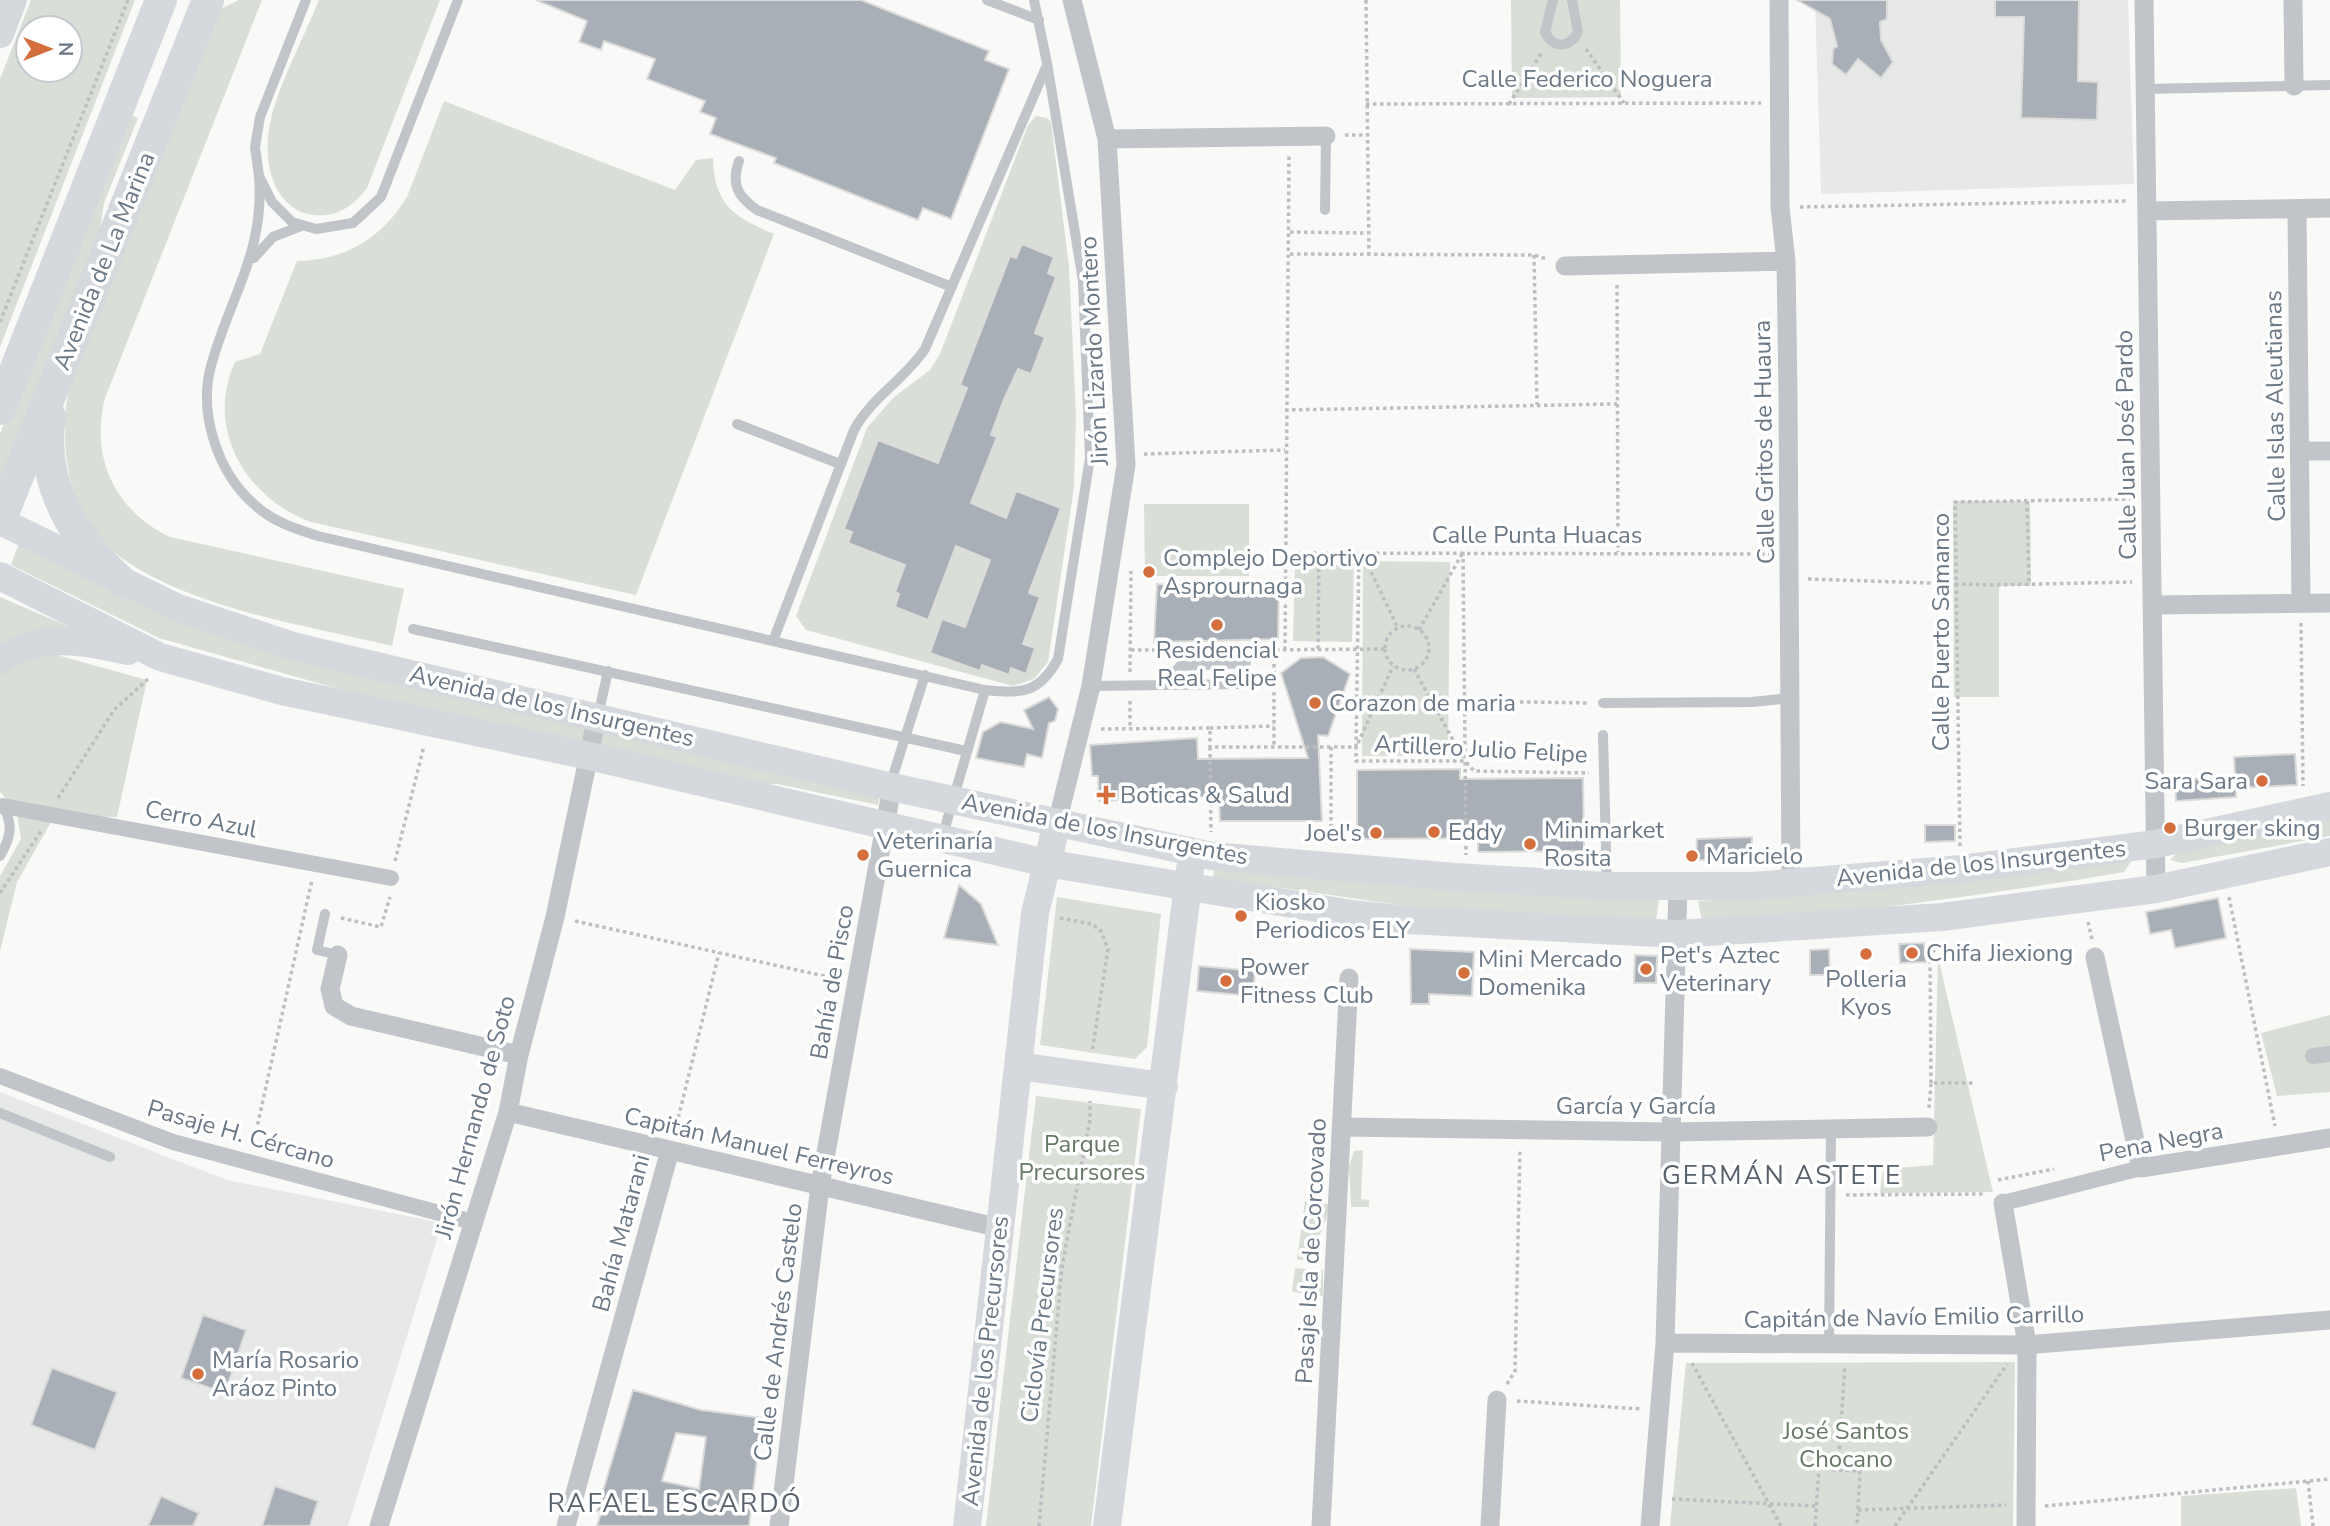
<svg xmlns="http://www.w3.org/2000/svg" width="2330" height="1526" viewBox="0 0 2330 1526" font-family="'Nunito Sans',sans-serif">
  <rect width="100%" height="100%" fill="#f9f9f8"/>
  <path fill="#e7e8e8" d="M1815,0H2128L2134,184L1821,194Z
    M0,1092L227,1180L442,1223L348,1526H0Z"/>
  <path fill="#d9ded7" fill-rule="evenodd" d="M31,0H135L0,347V79ZM70,28V70H28V28Z
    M239,0H262L105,398C90,457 114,510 170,537L404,589L392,646C307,626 195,609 123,559C66,519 56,441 71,379L216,11Z
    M319,0H440L367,188C354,206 336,218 313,215C269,208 262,154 271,119C279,84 305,35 319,0Z
    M1511,0H1620L1621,97L1512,98Z
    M444,101L675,190L696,160L713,158C714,205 734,217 774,234L636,595L311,522C247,499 204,429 235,362L260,354L297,261C346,260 382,238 407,197Z
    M127,114L138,118L104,203L98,243L0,484V434Z
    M1036,116L1047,118L1051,122L1069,267L1076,415L1074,487L1048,662L1034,679L1013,686L806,630L796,616L867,428L893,398L930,370L940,354L1028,125Z
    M1953,501H2030L2031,586H1999V697H1954Z
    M1144,504H1249V576H1145Z
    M19,543L173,619L880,794L878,805L777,784H747L371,698L159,638L11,565Z
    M1363,561L1450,562L1448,756H1362Z
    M1295,564L1354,565L1352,642L1293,641Z
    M0,597L72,628C48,629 20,631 0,644Z
    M46,652L147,680L117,817L55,815L17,882L0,951V876L21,839L16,809L0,792V669Z
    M2330,815V836L2182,863L2170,860L2180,850Z
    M2132,860L2124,872C1983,896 1844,914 1703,925L1698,901L1928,884Z
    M1215,865L1659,900L1656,920L1413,907L1213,878Z
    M1057,897L1161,914L1147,1047L1135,1059L1040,1045Z
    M1938,957L1993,1192L1880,1193L1883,1169L1933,1165Z
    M2330,1015V1092L2277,1096L2261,1033Z
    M1036,1096L1141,1109L1091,1526H986Z
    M1363,1150L1361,1199L1369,1200V1207H1351L1349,1166L1354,1151Z
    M1305,1201L1329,1204C1327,1225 1316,1240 1310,1260H1297Z
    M1295,1268L1323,1270V1296L1292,1292Z
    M2015,1362L2013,1526H1670L1686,1363Z
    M2296,1488L2301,1526H2181V1496Z"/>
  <path fill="#a9afb6" stroke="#dbdbda" stroke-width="2" fill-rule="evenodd" d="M536,0H861L989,51L985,60L1009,69L951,219L923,208L918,220L774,163L776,158L710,134L716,118L700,112L705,101L647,79L655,59L604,41L601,50L579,42L587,21Z
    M1797,0H1887V19L1880,22L1881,40L1893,62L1881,78L1858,59L1846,75L1832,64L1833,49L1837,46L1830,19Z
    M1995,0H2079L2078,81L2098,82L2097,120L2021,118L2024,17H1995Z
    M1022,244L1054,257L1048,273L1056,277L1035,333L1045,337L1031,374L1018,369L1003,402L991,435L997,437L971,503L1006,518L1016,491L1061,508L1029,593L1040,597L1023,644L1035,648L1026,674L1011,668L1009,675L982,665L980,671L930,653L942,619L965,627L990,560L956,546L928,620L895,607L899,594L895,592L905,565L848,543L852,532L844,529L878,440L938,463L967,388L960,385L1010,256L1016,258Z
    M1263,583L1279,584L1278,639L1154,642L1157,584L1223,589V584Z
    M1323,657L1350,674L1328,736L1318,735L1322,821H1220L1219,796L1099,801L1098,776H1092L1090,745L1197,738L1198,759L1308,758L1281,673L1301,658Z
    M1049,697L1058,709L1055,721L1049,723L1042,758L1027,754L1024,767L976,758L983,732L1001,722L1033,729L1024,710Z
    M2295,754L2297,785L2236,788V797L2176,801L2175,780L2235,776L2234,757Z
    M1460,769V779L1583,778L1584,851L1478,852V838L1357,839V770Z
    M1925,825H1955V841L1925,842Z
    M1752,837V860H1696L1697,839Z
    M959,885L981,904L998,945L944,938Z
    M2218,898L2226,938L2175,948L2171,930L2150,934L2146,912Z
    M1924,943L1926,962L1900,963L1899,944Z
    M1410,949L1474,952L1472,996L1429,994V1004H1411Z
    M1829,949L1830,975H1810V950Z
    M1635,955L1657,956L1656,983H1634Z
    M1199,966L1255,971L1253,996L1197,991Z
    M203,1315L246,1330L225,1393L181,1378Z
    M52,1368L117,1392L95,1450L31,1425Z
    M633,1390L701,1410L762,1418L749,1526H597L601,1513L597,1511ZM676,1433L706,1437L699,1489L662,1481Z
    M275,1486L318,1501L310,1526H262Z
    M161,1496L199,1513L193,1526H148Z"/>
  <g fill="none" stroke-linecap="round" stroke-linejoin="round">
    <path stroke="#bcbec1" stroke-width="3.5" stroke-dasharray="3.5 3.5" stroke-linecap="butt" d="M1366,0L1369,254
      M1586,49L1624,103
      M1366,104L1761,103
      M1509,104L1542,52
      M1345,135H1366
      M1800,207L2128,201
      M1290,232L1368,233
      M1290,254L1534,255L1547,259
      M1534,255L1537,405
      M1617,285L1618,552
      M0,322L128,0
      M1285,410L1617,404
      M1144,454L1285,450
      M2027,501L2029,582
      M1463,552L1466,855
      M1285,553L1770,554
      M1362,553L1398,628
      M1808,579L1991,585L2132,582
      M2301,623L2303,786
      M1385 648a22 22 0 1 1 44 0a22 22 0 1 1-44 0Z
      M1419,630L1462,554
      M1318,649L1319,553
      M1131,650H1174
      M1255,650L1385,649
      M1274,650V747
      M1285,650L1289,155
      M1414,669L1464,760
      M1130,672L1131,571
      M1130,701V728
      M1464,701L1590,703
      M1210,728L1274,726
      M1101,729L1210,728V747H1356V761H1465L1474,771L1589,773
      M1358,743L1393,666
      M1210,747L1211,832
      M1331,747V843
      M1356,747L1359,553
      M58,798L114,710L148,679
      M1960,846L1955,502L2132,499
      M395,861L424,746
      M0,893L41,831
      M2229,897L2275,1126
      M341,918L381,927L390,897
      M1060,918L1092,924L1101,931L1108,949L1092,1052
      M575,921L838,979
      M2088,922L2092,939
      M1931,1083L1930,952L1943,948
      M1929,1108L1931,1083H1975
      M675,1131L719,953
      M253,1145L312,880
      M1998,1180L2054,1169
      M1846,1195L1985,1194
      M1692,1363L1781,1526
      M1507,1384L1515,1371L1520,1149
      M1517,1401L1642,1409
      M1838,1470L1845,1365
      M2308,1481L2313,1526
      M1672,1499L1816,1506
      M2045,1506L2330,1479
      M1858,1510L2006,1505
      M1039,1526L1062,1266L1090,1120V1101
      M1815,1526L1819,1469L1860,1471L1857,1526
      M1895,1526L2007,1364"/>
    <path stroke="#c1c5c9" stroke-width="10" d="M306,0L260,117L255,147L259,176L272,202L292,222L316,229L353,223L381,197L458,0
      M987,0L1039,20
      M1553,0L1545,32C1553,49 1570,48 1578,32L1572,0
      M2145,89L2330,85
      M739,161C731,184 737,196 757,210L952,287
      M259,176C265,253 230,296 211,366C198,414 218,474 256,506C274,522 296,529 318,536L985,690C1023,694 1039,693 1058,659L1090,458L1083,281L1047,63L1034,0
      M1325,210L1326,136
      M254,258L273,237L301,226
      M737,424L840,464
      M413,629L966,751
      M773,641L854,430C872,397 904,380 925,349L1047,65
      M1165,685L1180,666L1246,663
      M1091,686L1243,684
      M1603,703L1752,702L1791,698
      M598,716L608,671
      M1603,735L1607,885
      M890,785L925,675
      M942,838L985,690
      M0,856C11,837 14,824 2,805
      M325,914L317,950L338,955
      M0,1113L110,1157
      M1829,1345L1831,1129"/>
    <path stroke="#c1c5c9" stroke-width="16" d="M3,806L391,878
      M2313,1056L2330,1054
      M0,1076L173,1142L473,1222
      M2003,1203L2141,1168"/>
    <path stroke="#c1c5c9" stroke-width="19" d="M1779,0L1780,207L1786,261L1788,395L1791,884
      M2144,0L2156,889
      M2293,0L2294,86
      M1107,139L1326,136
      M2297,209L2301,603
      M2147,211L2330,208
      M1565,266L1786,261
      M2301,451H2330
      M2152,605L2330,603
      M1057,823L1091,686L1126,465L1107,139L1072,0
      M338,955L330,989L334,1006L351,1016L519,1055
      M2095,957L2141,1168L2330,1138
      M508,1112L1000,1228
      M1344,1127L1671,1132L1928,1127
      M2003,1203L2027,1345L2026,1526
      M1665,1343L2027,1345L2330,1320
      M379,1526L508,1112L519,1055L555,917L597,716
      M566,1526L670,1150
      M779,1526L820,1186L892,787
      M1321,1526L1349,978
      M1490,1526L1497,1400
      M1650,1526L1665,1343L1678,888"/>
    <path stroke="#d5d9dd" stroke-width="28" d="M0,34L13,0
      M0,521L178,608L296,647L892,787L1212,856L1456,877L1607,886H1752L1961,869L2156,844L2330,806
      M0,576L160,657L282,691L589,756L1046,863L1352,914L1409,920L1676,934L1942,917L2156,889L2330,852
      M0,660C42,632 82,641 128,651
      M1018,1066L1164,1086
      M967,1526L1035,913L1057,823
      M1107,1526L1190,869"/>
    <path stroke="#d5d9dd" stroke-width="32" d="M0,409L161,0
      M50,416C39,484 75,541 123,583
      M0,521L208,0"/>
  </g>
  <g fill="#d46e3d" stroke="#fff" stroke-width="2.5">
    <circle cx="1149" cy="572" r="7"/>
    <circle cx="1217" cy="625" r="7"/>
    <circle cx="1315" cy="703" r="7"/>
    <circle cx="2262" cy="781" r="7"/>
    <path d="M1102.5 784.5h7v7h7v7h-7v7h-7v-7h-7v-7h7z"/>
    <circle cx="2170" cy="828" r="7"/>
    <circle cx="1434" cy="832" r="7"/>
    <circle cx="1376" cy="833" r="7"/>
    <circle cx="1530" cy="844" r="7"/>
    <circle cx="863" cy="855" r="7"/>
    <circle cx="1692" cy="856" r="7"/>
    <circle cx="1241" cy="916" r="7"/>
    <circle cx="1912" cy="953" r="7"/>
    <circle cx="1866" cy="954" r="7"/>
    <circle cx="1646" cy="969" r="7"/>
    <circle cx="1464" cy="973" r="7"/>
    <circle cx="1226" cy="981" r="7"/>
    <circle cx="198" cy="1374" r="7"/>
  </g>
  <g text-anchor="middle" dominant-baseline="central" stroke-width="7" stroke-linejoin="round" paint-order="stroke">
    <g font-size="24" fill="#6b7886" stroke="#fff">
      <text x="1587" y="79">Calle Federico Noguera</text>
      <text transform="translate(104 261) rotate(-68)">Avenida de La Marina</text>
      <text transform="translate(1094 351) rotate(-93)">Jirón Lizardo Montero</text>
      <text transform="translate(2275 406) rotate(-91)">Calle Islas Aleutianas</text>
      <text transform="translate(1764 442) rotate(-91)">Calle Gritos de Huaura</text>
      <text transform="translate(2126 445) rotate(-91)">Calle Juan José Pardo</text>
      <text x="1537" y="535">Calle Punta Huacas</text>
      <text transform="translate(1941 632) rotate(-90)">Calle Puerto Samanco</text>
      <text transform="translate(552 706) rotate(13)">Avenida de los Insurgentes</text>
      <text transform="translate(1481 749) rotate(3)">Artillero Julio Felipe</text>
      <text transform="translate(201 819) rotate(11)">Cerro Azul</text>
      <text transform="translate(1105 829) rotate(11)">Avenida de los Insurgentes</text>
      <text transform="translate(1981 863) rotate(-6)">Avenida de los Insurgentes</text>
      <text transform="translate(832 982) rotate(-80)">Bahía de Pisco</text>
      <text x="1636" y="1106">García y García</text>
      <text transform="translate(475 1117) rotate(-75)">Jirón Hernando de Soto</text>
      <text transform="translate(241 1134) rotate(16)">Pasaje H. Cércano</text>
      <text transform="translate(2161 1142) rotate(-11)">Pena Negra</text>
      <text transform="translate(759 1146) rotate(13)">Capitán Manuel Ferreyros</text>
      <text transform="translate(621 1233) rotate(-75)">Bahía Matarani</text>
      <text transform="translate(1311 1251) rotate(-87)">Pasaje Isla de Corcovado</text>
      <text transform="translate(1042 1315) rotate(-83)">Ciclovía Precursores</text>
      <text transform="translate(1914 1317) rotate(-1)">Capitán de Navío Emilio Carrillo</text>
      <text transform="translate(778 1332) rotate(-83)">Calle de Andrés Castelo</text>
      <text transform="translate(985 1361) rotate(-84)">Avenida de los Precursores</text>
    </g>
    <g font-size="24" fill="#6b7886" stroke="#fff" text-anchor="start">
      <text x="1163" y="558">Complejo Deportivo<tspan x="1163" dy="28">Asprournaga</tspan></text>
      <text x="1217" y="650" text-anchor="middle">Residencial<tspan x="1217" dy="28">Real Felipe</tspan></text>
      <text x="1329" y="703">Corazon de maria</text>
      <text x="2248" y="781" text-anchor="end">Sara Sara</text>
      <text x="1120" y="795">Boticas &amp; Salud</text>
      <text x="2184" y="828">Burger sking</text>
      <text x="1544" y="830">Minimarket<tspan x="1544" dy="28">Rosita</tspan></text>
      <text x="1448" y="832">Eddy</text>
      <text x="1362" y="833" text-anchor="end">Joel's</text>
      <text x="877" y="841">Veterinaría<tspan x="877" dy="28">Guernica</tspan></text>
      <text x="1706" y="856">Maricielo</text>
      <text x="1255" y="902">Kiosko<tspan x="1255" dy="28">Periodicos ELY</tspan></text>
      <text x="1926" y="953">Chifa Jiexiong</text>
      <text x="1660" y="955">Pet's Aztec<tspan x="1660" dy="28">Veterinary</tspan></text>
      <text x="1478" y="959">Mini Mercado<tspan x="1478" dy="28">Domenika</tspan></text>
      <text x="1240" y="967">Power<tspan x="1240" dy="28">Fitness Club</tspan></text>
      <text x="1866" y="979" text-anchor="middle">Polleria<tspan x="1866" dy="28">Kyos</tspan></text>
      <text x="212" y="1360">María Rosario<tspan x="212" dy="28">Aráoz Pinto</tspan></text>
    </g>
    <g font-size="24" fill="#677866" stroke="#fff">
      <text x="1082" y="1144">Parque<tspan x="1082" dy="28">Precursores</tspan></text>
      <text x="1846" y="1431">José Santos<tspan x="1846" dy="28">Chocano</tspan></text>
    </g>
    <g font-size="26" letter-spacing="2" fill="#59616b" stroke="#fff">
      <text x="1782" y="1175">GERMÁN ASTETE</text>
      <text x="675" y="1503">RAFAEL ESCARDÓ</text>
    </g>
  </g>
  <g transform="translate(49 49) rotate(90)"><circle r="33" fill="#ffffff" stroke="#c4c9cf" stroke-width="2"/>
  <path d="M0-5L12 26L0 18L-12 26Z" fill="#d46e3d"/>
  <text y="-10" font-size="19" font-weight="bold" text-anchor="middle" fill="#6b7886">N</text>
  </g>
</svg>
